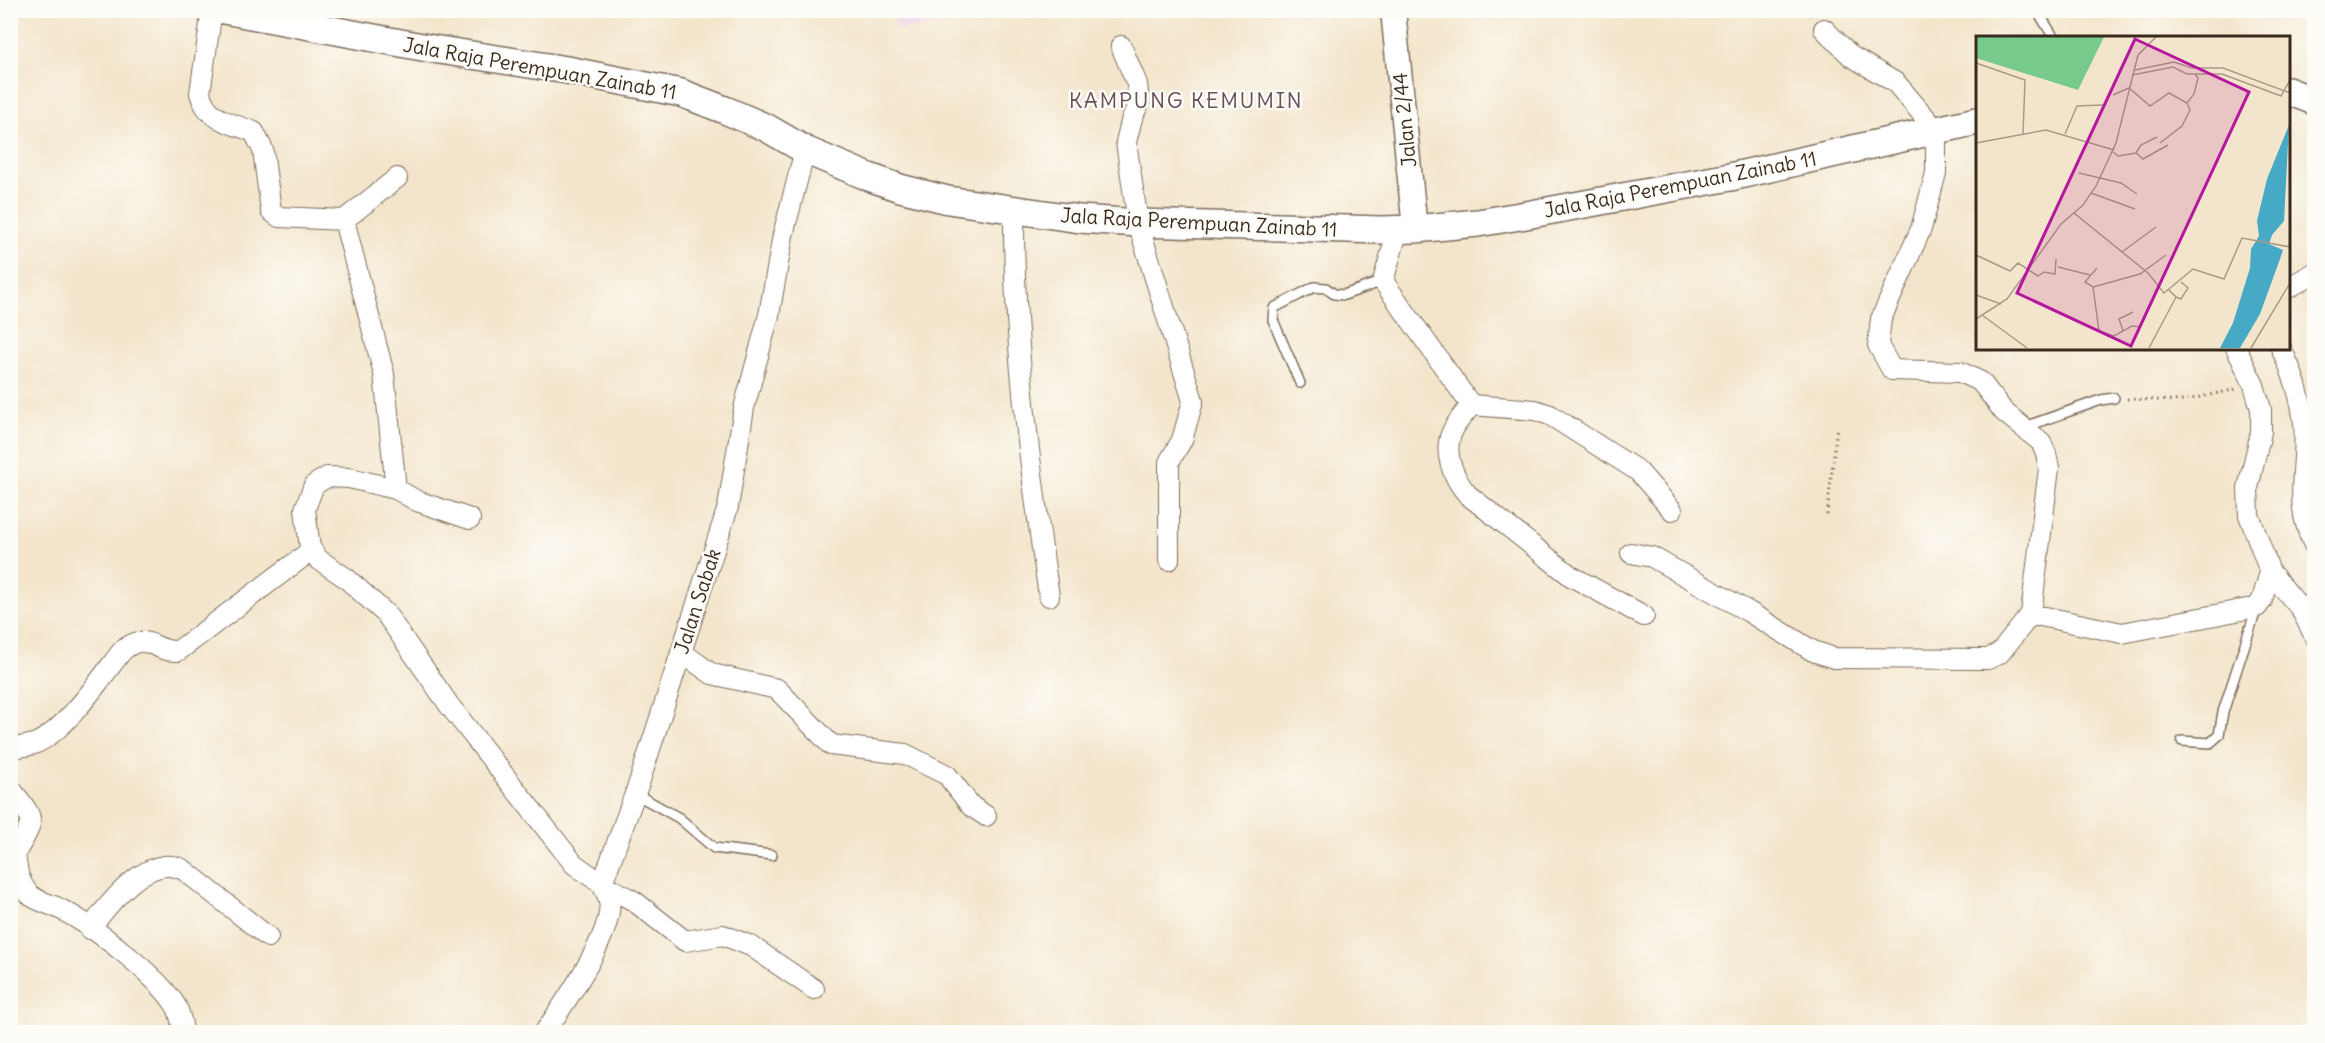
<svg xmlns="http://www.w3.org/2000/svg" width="2325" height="1043" viewBox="0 0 2325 1043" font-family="Delius,sans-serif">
  <rect width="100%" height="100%" fill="#fdfcf7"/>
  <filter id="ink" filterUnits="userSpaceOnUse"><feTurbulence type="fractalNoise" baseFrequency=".0167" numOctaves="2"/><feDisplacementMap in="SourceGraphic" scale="12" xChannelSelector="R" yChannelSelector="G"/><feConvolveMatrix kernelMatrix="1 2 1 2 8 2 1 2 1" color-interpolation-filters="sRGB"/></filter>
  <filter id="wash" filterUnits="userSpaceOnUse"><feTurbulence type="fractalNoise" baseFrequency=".008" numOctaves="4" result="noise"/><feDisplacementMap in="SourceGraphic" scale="24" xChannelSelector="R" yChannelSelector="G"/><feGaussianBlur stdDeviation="1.35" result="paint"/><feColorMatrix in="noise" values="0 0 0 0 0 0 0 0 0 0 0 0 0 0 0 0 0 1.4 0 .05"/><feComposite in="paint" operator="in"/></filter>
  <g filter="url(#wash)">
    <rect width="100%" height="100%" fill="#f3e5cb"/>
    <path fill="#eed0e7" d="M891,11H988V20L898,30Z"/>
  </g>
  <g filter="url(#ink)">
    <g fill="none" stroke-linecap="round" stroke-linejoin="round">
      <g stroke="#7b6b5b" stroke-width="12">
        <path id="service" d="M2037,10L2054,38
          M1300,383L1273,320L1274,308L1314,287L1326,288L1334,294L1344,295L1383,281
          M2024,427L2101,400L2114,398
          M2182,741L2210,743L2219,735L2223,712L2257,607
          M634,793L679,818L714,848L772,855"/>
      </g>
      <g stroke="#7b6b5b" stroke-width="22">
        <path id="minor" d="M212,10L200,93C207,121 230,122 254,132L263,150L271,211L279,217L344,220L397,178
          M1121,46L1137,84L1139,103L1132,118L1126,142L1138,223L1193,401L1182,440L1169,462V560
          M1014,210C1013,339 1030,469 1049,596
          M344,220L384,374L396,489
          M1398,230L1383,281L1471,405L1535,410L1550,415L1638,471L1672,510
          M2288,288L2314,273
          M2236,348L2254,385L2261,409V432L2248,488L2249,515L2270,572L2301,609L2314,635
          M2281,348C2293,372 2301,396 2304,423C2308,468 2292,502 2314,545
          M1471,405C1466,413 1458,420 1454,428C1441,450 1453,478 1468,495L1571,576L1644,616
          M470,519L417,501L396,489L349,478L327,477L314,485L305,509L310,548L318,559L346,578L386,614L449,705L574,864L602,884L634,901L685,941L723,935L751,946L814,989
          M1631,553L1652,557L1749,612L1813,651L1834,658L1988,659L2000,653L2031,614L2049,468L2046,454L2041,442L2004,412L1981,382L1960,372L1892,370L1878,345L1881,319L1921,229L1936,173V130L1896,83L1851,56L1824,29
          M2031,614L2122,633L2257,607L2262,600L2270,572
          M681,652L712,674L777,689L831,745L905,754L947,775L971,806L986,816
          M10,749C18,747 26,746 34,744C65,732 101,678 122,651C148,629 153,653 178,651L312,550
          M10,788C37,822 35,818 15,854C17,869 18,881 28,893C35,901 51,904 60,909C91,924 159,977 176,1006C180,1013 182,1024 183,1032
          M90,929C109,903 149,851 184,870L268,937
          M545,1032C563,1005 615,932 609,901C608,895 604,889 602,884L640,780L728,507L744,408L769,315L783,235L805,150"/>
      </g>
      <g stroke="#7b6b5b" stroke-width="27">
        <path id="tertiary" d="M1393,10L1415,229"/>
      </g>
      <g stroke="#7b6b5b" stroke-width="30">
        <path id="secondary" d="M224,10L433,49L567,70L681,93L725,110L767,128L805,150L869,177L900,188L948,200L1080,219L1138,223L1381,230L1415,229L1478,223L1526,215L1730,177L1977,121
          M2288,91L2314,101"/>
      </g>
      <path stroke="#7b6b5b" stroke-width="3" stroke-dasharray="1.5 4.5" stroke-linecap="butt" d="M2127,399L2182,401L2237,389
        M1827,515L1837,426"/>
      <use href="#service" stroke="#fff" stroke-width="9"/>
      <use href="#minor" stroke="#fff" stroke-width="20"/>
      <use href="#tertiary" stroke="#fff" stroke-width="24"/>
      <use href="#secondary" stroke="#fff" stroke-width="27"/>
    </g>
  </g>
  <g text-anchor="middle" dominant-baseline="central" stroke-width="5" stroke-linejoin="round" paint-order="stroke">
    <g font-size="20" fill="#3b2a1e" stroke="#fdfcf7">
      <text transform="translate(540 68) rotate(10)">Jala Raja Perempuan Zainab 11</text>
      <text transform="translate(1404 120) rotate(-96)">Jalan 2/44</text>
      <text transform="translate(1680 184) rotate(-11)">Jala Raja Perempuan Zainab 11</text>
      <text transform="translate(1199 222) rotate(3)">Jala Raja Perempuan Zainab 11</text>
      <text transform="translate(697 601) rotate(-72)">Jalan Sabak</text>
    </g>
    <g font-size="22" letter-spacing="1.5" fill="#68515b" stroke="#fdfcf7">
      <text x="1186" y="100">KAMPUNG KEMUMIN</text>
    </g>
  </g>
  <g transform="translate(1976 36)">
    <rect width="314" height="314" fill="#f3e5cb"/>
    <path d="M0,1H128L102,54L0,22Z" fill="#76ca8c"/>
    <path d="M313,89L308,185L296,199L293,208L307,214L304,223L284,278L264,312H244L257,287L274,232L275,213L283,200L281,185L291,143Z" fill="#46aac6"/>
    <path fill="none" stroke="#a99a86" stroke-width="1.5" d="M0,27L49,44L47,98M159,34L198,26L216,32H247L314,57M156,39L197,31L211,38H246L305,60L314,44M137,59L153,52L174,70L193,57L211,67L214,74L206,90L184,107M211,67L218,58L222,42L219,38M89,98L101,70L127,69M0,107L70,94L138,114M137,116L142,120L160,117L165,109L181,101M160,117L167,123L192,109M103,137L145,147L161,158M115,157L159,173M98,177L172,237L188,257L217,233L248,243L266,202L314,211M146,216L180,191M0,219L34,235L42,227L62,240L68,236L79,238L80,223M82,231L114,239M121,232L109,246L117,251L123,295L138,300L156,290L165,291M117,251L164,238L190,219M0,259L25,268M200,261L205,263L212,252L205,246M6,279L51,312M0,283L31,263L85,188L107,169L120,150L140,107L162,19L180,1M147,295L143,283L157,276M173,312L200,261L193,254M275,312L314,247"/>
    <path fill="#b5179e" fill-opacity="0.15" stroke="#b5179e" stroke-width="3" d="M159,3L273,56L155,310L41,257Z"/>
    <rect width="314" height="314" fill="none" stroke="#3b2a1e" stroke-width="3"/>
  </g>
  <rect width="2325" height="1043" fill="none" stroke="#fdfcf7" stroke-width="36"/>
</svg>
